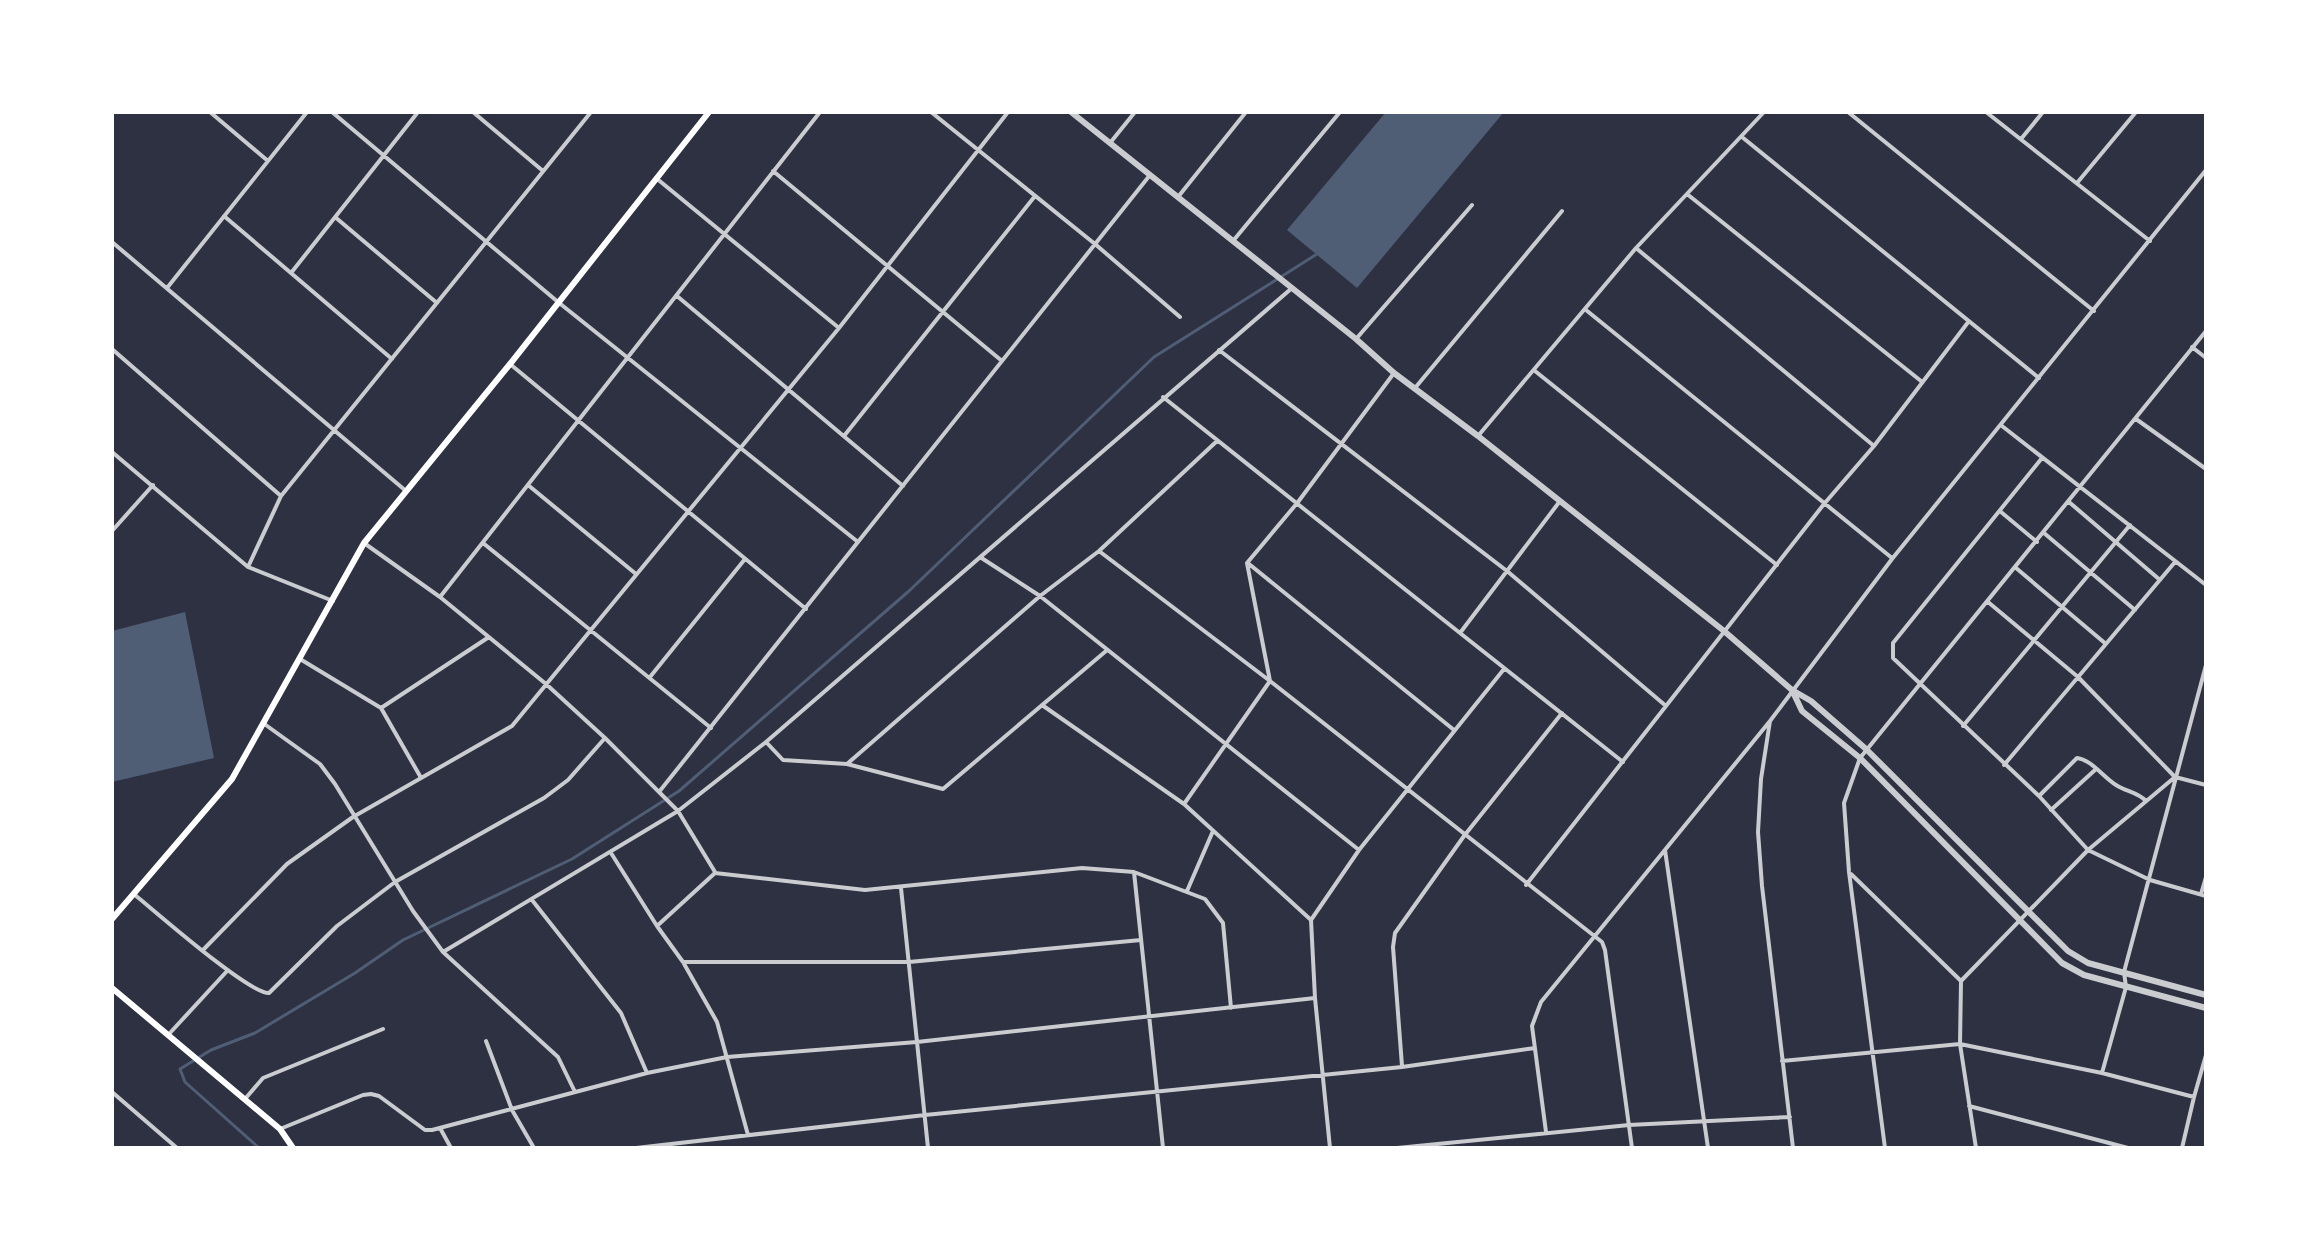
<svg xmlns="http://www.w3.org/2000/svg" width="2318" height="1260" viewBox="0 0 2318 1260" font-family="Overpass,sans-serif">
  <rect width="100%" height="100%" fill="#2d3142"/>
  <path fill="#4f5d75" d="M1386,112H1504L1357,288L1287,230Z
    M185,612L214,758L112,782V631Z"/>
  <g fill="none" stroke-linecap="round" stroke-linejoin="round">
    <path stroke="#4f5d75" stroke-width="3" d="M259,1148L185,1082L180,1069L211,1050L255,1033L355,973L403,940L572,859L679,791L909,591L1154,357L1317,254"/>
    <path stroke="#caccd0" stroke-width="4" d="M210,112L268,161
      M332,112L558,302L858,542
      M473,112L543,171
      M931,112L1095,244L1180,317
      M1848,112L2094,311
      M1986,112L2150,241
      M1742,137L2039,378
      M2021,139L2043,112
      M1110,143L1135,112
      M773,171L1002,361
      M656,178L839,328
      M2077,183L2136,112
      M1687,194L1921,381
      M1178,197L1246,112
      M224,216L392,359
      M335,217L437,303
      M1233,241L1340,112
      M112,242L406,491
      M1636,248L1874,446
      M291,273L418,112
      M167,288L307,112
      M677,296L903,486
      M1586,310L1892,558
      M1356,339L1472,205
      M2192,347L2206,358
      M112,349L281,496
      M1219,350L1507,571L1666,706
      M510,364L806,609
      M1535,371L1777,565
      M1394,373L1298,502L1247,563L1270,681L1602,942L1605,950L1632,1148
      M1415,388L1562,211
      M1163,397L1460,633
      M2136,419L2206,469
      M2002,426L2206,585
      M844,436L1035,196
      M1478,436L1636,248L1764,112
      M112,452L248,567L333,601
      M2042,458L1893,643V658L2039,796L2088,850L2150,880L2206,896
      M528,485L636,574
      M1560,501L1460,633L1623,762
      M2069,502L2160,580
      M2001,512L2037,542
      M112,531L153,485
      M2044,533L2135,610
      M364,543L440,597L546,684L605,738L678,811L715,872
      M483,543L711,728
      M1099,551L1270,681L1184,804
      M980,557L1040,596L1359,850
      M1249,564L1454,730
      M248,567L281,496L591,112
      M2016,568L2106,644
      M440,597L820,112
      M1988,602L2078,677L2175,777L2206,785
      M300,659L381,708L420,776
      M650,677L745,559
      M1042,705L1184,804L1311,920
      M381,708L489,637
      M1770,721L1761,779L1758,832L1762,886L1793,1148
      M263,723L320,764L335,784L413,911L443,952L558,1057L575,1092
      M1963,726L2130,525
      M766,742L783,760L847,764L943,789L1106,651
      M847,764L1040,596L1099,551L1217,441
      M2004,765L2175,562
      M659,792L1150,175
      M2039,796L2077,758C2092,760 2103,777 2116,785C2127,792 2137,792 2146,801
      M2051,810L2095,770
      M1665,850L1708,1148
      M611,853L657,926L683,962L717,1022L748,1135
      M1134,872L1163,1148
      M1851,874L1961,981
      M1526,885L1824,504L1874,446L1969,321
      M901,888L928,1148
      M1187,891L1213,831
      M2201,894L2206,877
      M135,895C156,912 249,994 269,993L337,926L395,882L544,798L568,780L605,738
      M532,900L621,1013L647,1073
      M657,926L715,873L865,890L1082,868L1134,872L1205,899L1223,923L1231,1008
      M203,950L287,864L353,817L512,726L839,328L1008,112
      M443,952L678,811L766,742L1292,288
      M683,962H909L1141,940
      M169,1034L228,970
      M486,1041L512,1110L534,1148
      M1782,1061L1960,1044L2102,1073L2194,1097L2206,1055
      M1402,1066L1393,947L1395,933L1464,836L1562,713
      M2102,1073L2126,987L2124,972L2206,665
      M112,1092L177,1148
      M245,1099L263,1078L383,1029
      M1969,1106L2128,1148
      M440,1128L451,1148
      M280,1129L363,1095L371,1094L379,1096L425,1130H432L647,1073L727,1057L917,1042L1315,998
      M1546,1132L1532,1026L1541,1002L1770,721L1892,559L2206,170
      M636,1148L925,1115L1402,1067L1535,1048
      M1330,1148L1315,998L1311,920L1359,850L1504,669
      M1397,1148L1629,1125L1790,1117
      M1885,1148L1849,872L1844,803L1860,758L2206,331
      M1976,1148L1960,1044L1961,981L2088,850L2175,777
      M2182,1148L2194,1097"/>
    <path stroke="#caccd0" stroke-width="6" d="M1071,112L1356,339L1394,373L1478,436L1724,631L1792,690L1811,701L1866,749L2068,951L2088,963L2206,995
      M1792,690L1802,711L1860,758L2062,963L2084,975L2206,1008"/>
    <path stroke="#fff" stroke-width="6" d="M112,919L232,779L364,543L510,364L709,112
      M112,988L280,1129L293,1148"/>
  </g>
  <rect width="2318" height="1260" fill="none" stroke="#ffffff" stroke-width="228"/>
</svg>
